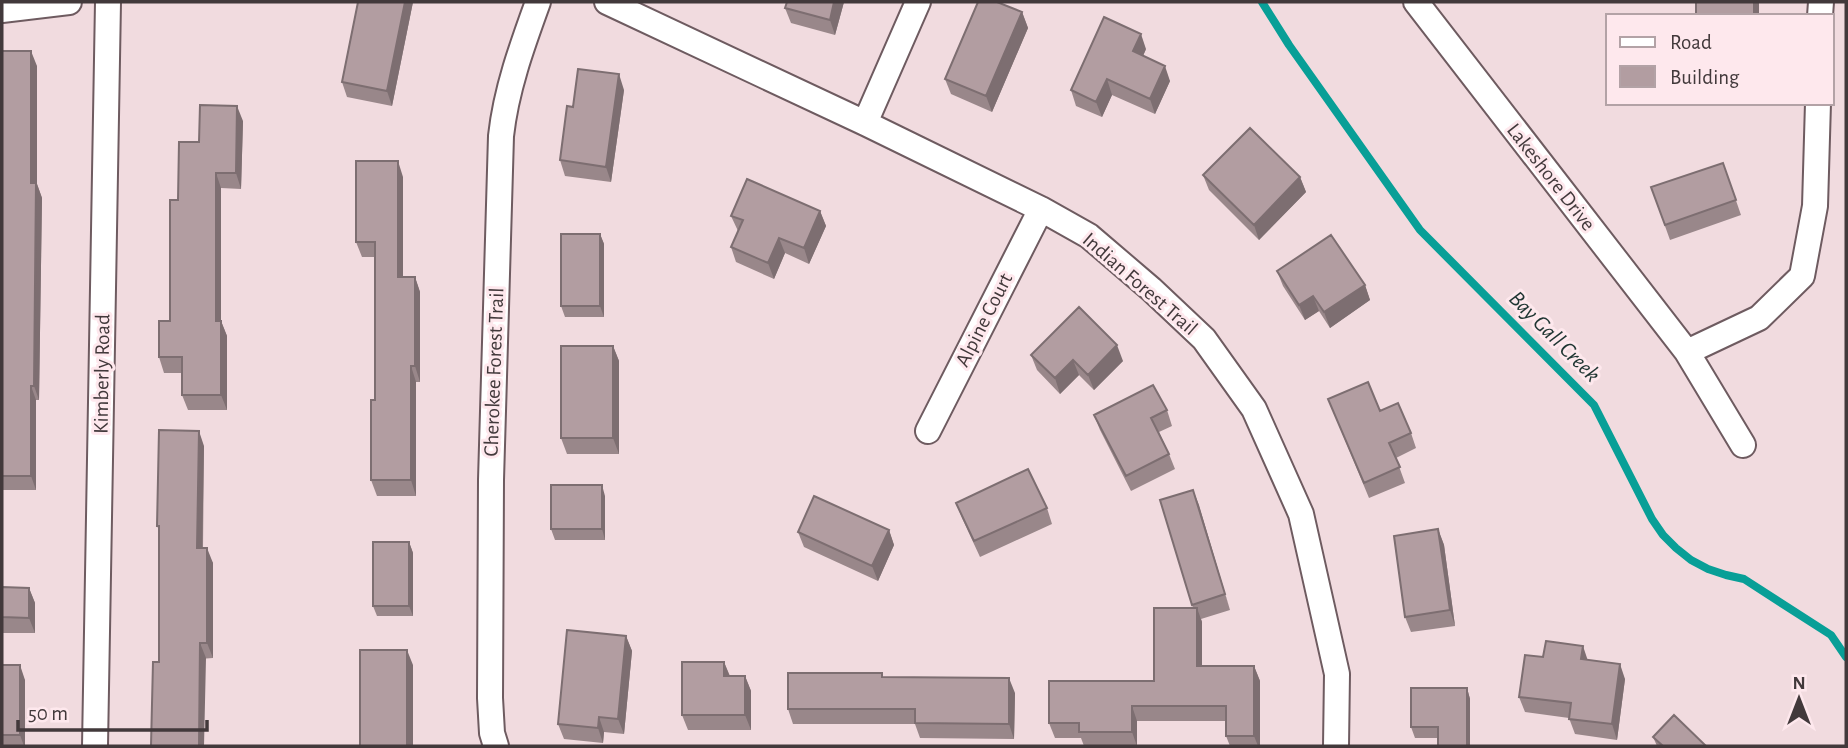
<svg xmlns="http://www.w3.org/2000/svg" width="1848" height="748" viewBox="0 0 1848 748" font-family="'Alegreya Sans',sans-serif">
  <rect width="100%" height="100%" fill="#f1dbdf"/>
  <g fill="none" stroke-linecap="round" stroke-linejoin="round">
    <path stroke="#089f97" stroke-width="8" d="M1262,2L1289,45L1420,230L1594,405L1652,519L1663,535L1676,548L1691,560L1708,569L1726,575L1744,579L1831,635L1846,657"/>
    <g stroke="#6e5b60" stroke-width="28">
      <path id="minor" d="M607,2L865,123L1041,209L1089,236L1151,289L1204,339L1254,409L1301,514L1337,674L1336,746
        M1416,2L1687,352L1743,445
        M2,10L69,2
        M1820,16L1821,2
        M865,123L918,2
        M1687,352L1759,318L1802,276L1815,206L1818,103
        M928,431L1041,209
        M95,746L108,2
        M496,746L492,733L490,698L491,480L501,136C506,90 522,46 538,2"/>
    </g>
    <use href="#minor" stroke="#fff" stroke-width="24"/>
  </g>
  <path fill="#99878a" d="M358,2H413L392,106L347,97L342,82Z
    M787,2H844L835,35L791,23L785,8Z
    M1022,12L1028,28L992,112L951,94L945,79Z
    M1146,49L1143,56L1170,81L1155,114L1112,95L1102,117L1076,106L1071,90Z
    M2,51L37,66V184L42,198L39,400H36V490H2Z
    M624,90L611,182L565,176L560,160L573,107Z
    M243,121L241,189L221,188V321L227,336V410H188L182,395V373H164L159,357L170,321L199,142Z
    M1723,163L1741,215L1670,240L1651,187Z
    M1203,175L1300,177L1306,192L1259,240L1209,190Z
    M403,177V277H415L420,292V382H416V496H377L371,480L375,400V257H362L356,242Z
    M820,211L826,226L809,264L785,253L774,279L736,262L731,247L738,231L731,216Z
    M600,234L604,244V317H565L561,306Z
    M1277,271L1365,285L1370,300L1330,328L1319,311L1305,320L1283,286Z
    M613,346L619,361V454H567L561,438Z
    M1031,355L1123,361L1094,390L1079,375L1060,394L1037,370Z
    M1328,399L1380,411L1411,433L1416,448L1396,458L1405,483L1369,498Z
    M1167,410L1172,426L1159,432L1169,454L1175,469L1131,491L1100,430L1094,415Z
    M204,446L203,548L213,563V658L159,662V530L157,526Z
    M1193,490L1230,610L1201,619L1202,622V666H1254L1260,681V746H1230L1226,736V721H1137V746H1084L1081,738H1055L1049,723L1154,681L1193,608L1160,500Z
    M605,496V540H555L551,529Z
    M956,503L1047,508L1052,524L980,557L962,518Z
    M1438,529L1444,545L1455,626L1411,632L1405,617Z
    M889,530L894,545L878,581L804,547L798,532Z
    M409,542L413,553V616H377L373,606Z
    M2,587L29,588L35,603V633H2Z
    M626,636L632,651L624,734L604,732L603,743L564,739L558,724Z
    M1543,657L1588,660L1625,679L1617,740L1575,734L1569,718L1525,712L1519,697Z
    M724,662L730,676H745L751,691V730H688L682,715Z
    M2,665L25,680V746H2Z
    M883,677L1015,693L1014,739L920,738L915,724H793L788,709Z
    M1467,688L1470,699V746L1438,738H1415L1411,727Z
    M1653,737L1706,746H1657Z"/>
  <path fill="#7d6e71" d="M405,2H413L392,106L387,91Z
    M834,2H844L835,35L830,20Z
    M1754,2H1759V16H1754Z
    M1022,12L1028,28L992,112L986,96Z
    M1141,34L1146,49L1138,67L1133,51Z
    M31,51L37,66V184L42,198L39,400L34,386L31,183Z
    M1165,66L1170,81L1155,114L1150,99Z
    M619,74L624,90L611,182L606,167Z
    M1107,79L1112,95L1102,117L1096,102Z
    M237,106L243,121L241,189L236,173Z
    M398,161L403,177V292L398,277Z
    M216,173L221,188V336L216,321Z
    M1300,177L1306,192L1259,240L1254,225Z
    M820,211L826,226L809,264L804,248Z
    M600,234L604,244V317L600,306Z
    M779,238L785,253L774,279L768,263Z
    M415,277L420,292V382L415,366Z
    M1365,285L1370,300L1330,328L1324,312Z
    M1313,296L1319,311L1305,320L1299,305Z
    M221,321L227,336V410L221,395Z
    M1117,345L1123,361L1094,390L1088,375Z
    M613,346L619,361V454L613,438Z
    M1073,360L1079,375L1060,394L1055,378Z
    M411,366L416,382V496L411,480Z
    M31,386L36,400V490L31,476Z
    M199,431L204,446L202,563L197,548Z
    M602,485L605,496V540L602,529Z
    M1193,490L1199,505L1230,610L1225,594Z
    M1438,529L1444,545L1455,626L1450,610Z
    M889,530L894,545L878,581L872,566Z
    M409,542L413,553V616L409,606Z
    M207,548L213,563V658L207,643Z
    M29,588L35,603V633L29,618Z
    M1197,608L1202,622V681L1197,666Z
    M626,636L632,651L624,734L618,719Z
    M200,643L206,658L204,746H199Z
    M1583,646L1588,661L1581,659Z
    M407,650L413,665V746H407Z
    M724,662L730,677L724,676Z
    M1620,664L1625,679L1617,740L1612,724Z
    M20,665L25,680V746H24L20,735Z
    M1254,666L1260,681V746H1258L1254,736Z
    M745,676L751,691V730L745,715Z
    M1009,678L1015,693L1014,739L1009,724Z
    M1467,688L1470,699V746H1467Z
    M1132,706L1137,721V746L1132,732Z
    M599,717L604,732L603,743L598,728Z"/>
  <path fill="#b29da1" stroke="#7d6e71" stroke-width="2" d="M358,2H405L387,91L342,82Z
    M787,2H834L830,20L785,8Z
    M978,2H997L1022,12L986,96L945,79Z
    M1696,2H1754V16H1696Z
    M1104,17L1141,34L1133,51L1165,66L1150,99L1107,79L1096,102L1071,90Z
    M2,51H31V183H36L34,386H31V476H2Z
    M578,69L619,74L606,167L560,160L567,106L573,107Z
    M200,105L237,106L236,173H216V321H221V395H182V357H159V321H170V200H178L179,142H199Z
    M1250,128L1300,177L1254,225L1203,175Z
    M356,161H398V277H415V366H411V480H371V400H375V242H356Z
    M1723,163L1736,200L1665,225L1651,187Z
    M747,179L820,211L804,248L779,238L768,263L731,247L743,220L731,216Z
    M561,234H600V306H561Z
    M1331,235L1365,285L1324,312L1313,296L1299,305L1277,271Z
    M1079,307L1117,345L1088,375L1073,360L1055,378L1031,355Z
    M561,346H613V438H561Z
    M1368,382L1380,411L1398,403L1411,433L1389,443L1400,467L1364,483L1328,399Z
    M1153,385L1167,410L1151,418L1169,454L1126,476L1094,415Z
    M159,430L199,431L197,548H207V643H200L199,746H151L153,662H159V526H157Z
    M1028,469L1047,508L974,541L956,503Z
    M551,485H602V529H551Z
    M1193,490L1225,594L1192,605L1160,500Z
    M814,496L889,530L872,566L798,532Z
    M1438,529L1450,610L1405,617L1394,536Z
    M373,542H409V606H373Z
    M2,587L29,588V618L2,617Z
    M1154,608H1197V666H1254V736H1226V706H1132V732H1079V723H1049V681H1154Z
    M567,630L626,636L618,719L599,717L598,728L558,724Z
    M1546,641L1583,646L1581,659L1620,664L1612,724L1569,719L1571,703L1519,697L1525,655L1543,657Z
    M360,650H407V746H360Z
    M682,662H724V676H745V715H682Z
    M2,665H20V735H2Z
    M788,673H882V677L1009,678V724L915,723V709H788Z
    M1411,688H1467V746H1438V727H1411Z
    M1674,715L1706,746H1663L1653,737Z"/>
  <g text-anchor="middle" dominant-baseline="central" stroke-width="6" stroke-linejoin="round" paint-order="stroke">
    <g font-size="21" fill="#42393b" stroke="#fee8ed">
      <text transform="translate(1551 177) rotate(52)">Lakeshore Drive</text>
      <text transform="translate(1140 284) rotate(41)">Indian Forest Trail</text>
      <text transform="translate(984 320) rotate(-63)">Alpine Court</text>
      <text transform="translate(494 372) rotate(-88)">Cherokee Forest Trail</text>
      <text transform="translate(102 374) rotate(-89)">Kimberly Road</text>
    </g>
    <g font-size="23" font-style="italic" fill="#1f3532" stroke="#fee8ed">
      <text transform="translate(1554 337) rotate(45)">Bay Gall Creek</text>
    </g>
  </g>
  <rect width="1848" height="748" fill="none" stroke="#42393b" stroke-width="7"/>
  <rect x="1606" y="14" width="228" height="91" fill="#fee8ed" stroke="#b3a2a6" stroke-width="2"/>
  <rect x="1620" y="37" width="35" height="10" fill="#ffffff" stroke="#b3a2a6" stroke-width="2"/>
  <text x="1670" y="49" font-size="21" fill="#42393b">Road</text>
  <rect x="1620" y="66" width="35" height="21" fill="#b29da1" stroke="#b3a2a6" stroke-width="2"/>
  <text x="1670" y="84" font-size="21" fill="#42393b">Building</text>
  <g transform="translate(1799 699)" stroke="#fee8ed" stroke-width="5" paint-order="stroke">
  <path d="M0-5L12 26L0 18L-12 26Z" fill="#42393b"/>
  <text y="-10" font-size="19" font-weight="bold" text-anchor="middle" fill="#42393b">N</text>
  </g>
  <path d="M18 720v10h189v-10" fill="none" stroke="#42393b" stroke-width="3.5"/>
  <text x="28" y="720" font-size="21" fill="#42393b" stroke="#fee8ed" stroke-width="5" paint-order="stroke">50 m</text>
</svg>
